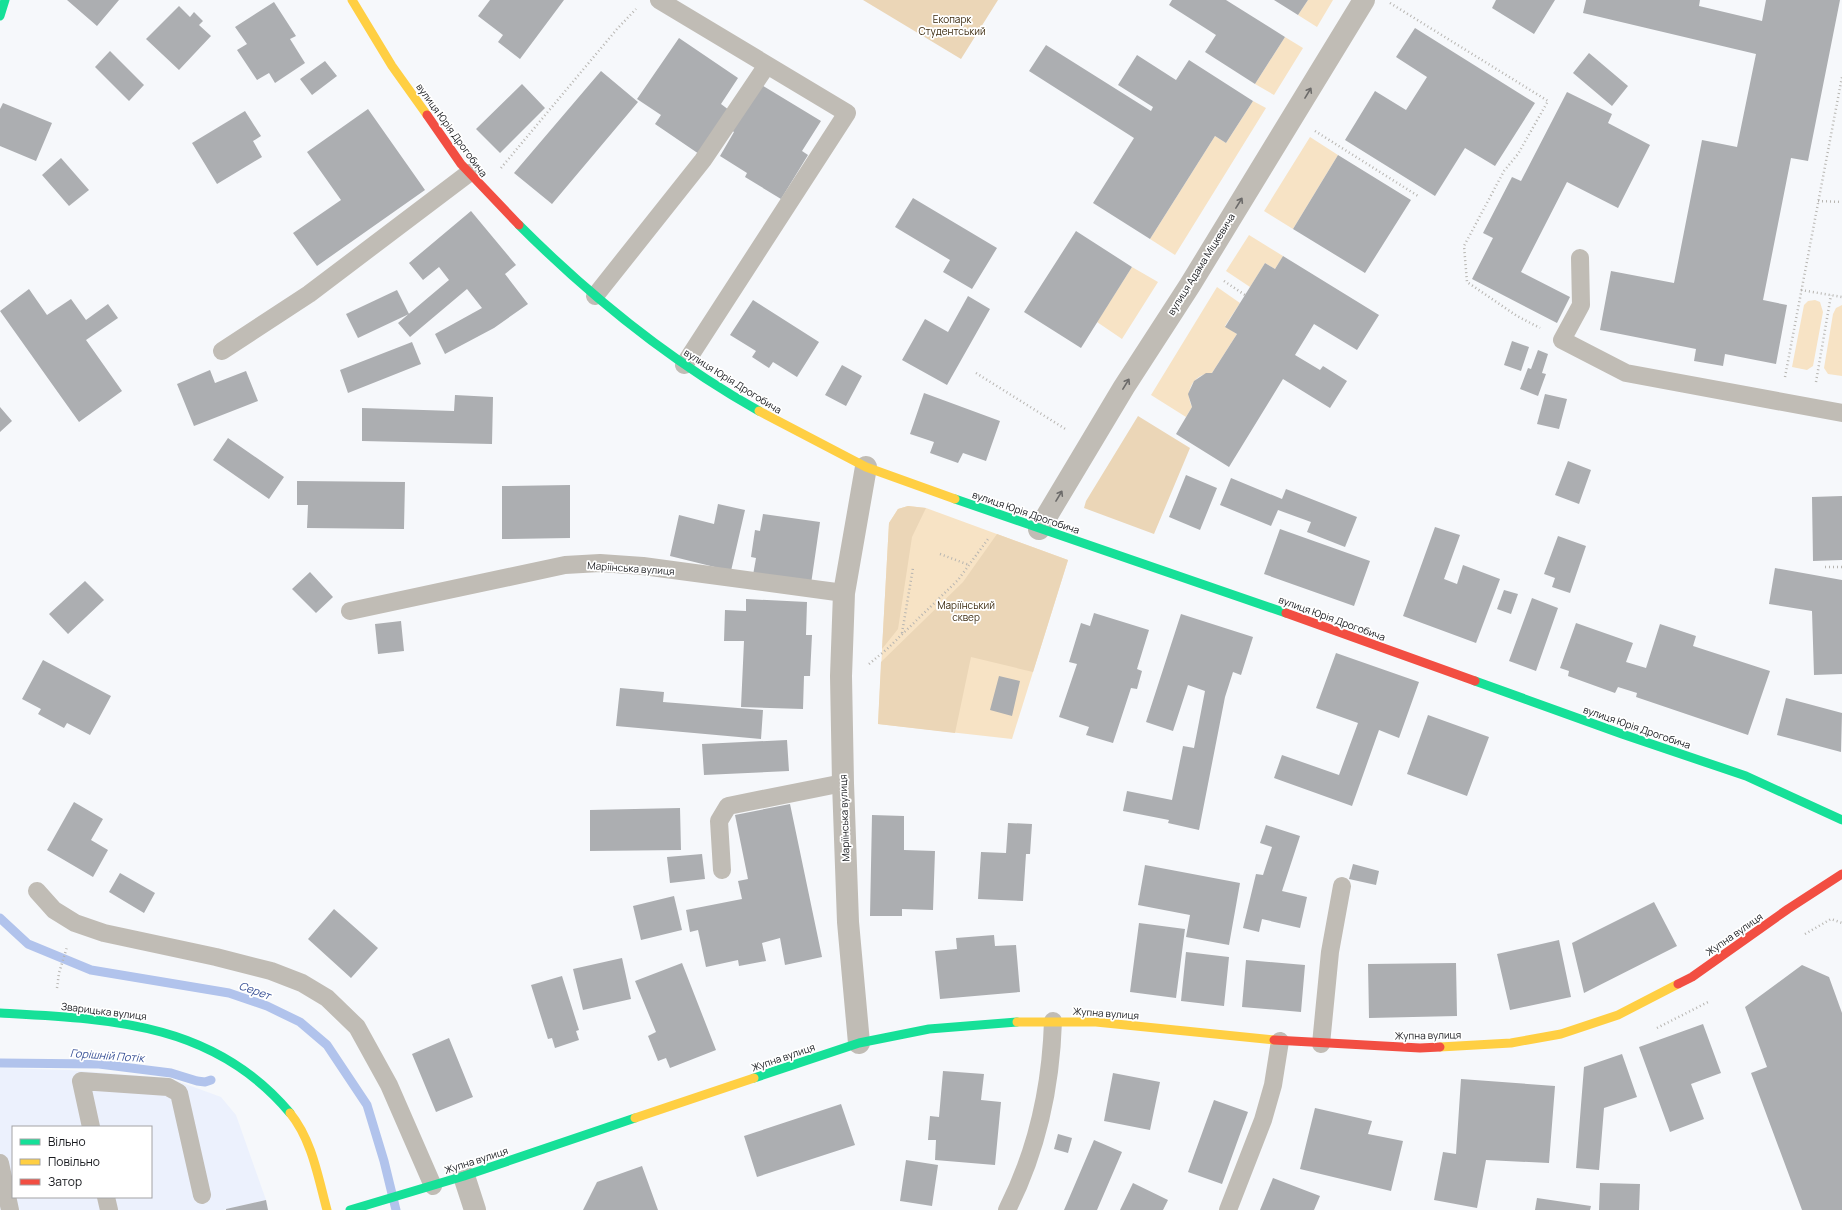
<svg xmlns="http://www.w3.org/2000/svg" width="1842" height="1210" viewBox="0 0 1842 1210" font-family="Manrope,sans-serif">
  <rect width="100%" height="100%" fill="#f6f8fb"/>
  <path fill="#ecf1fd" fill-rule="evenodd" d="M0,1068L69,1070L169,1078L221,1097L236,1115L266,1200L223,1210H0ZM13,1127H151V1197H13Z"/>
  <path fill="#f7e3c5" d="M1308,0H1333L1317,27L1298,15Z
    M1285,37L1303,48L1274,95L1255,84Z
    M1253,101L1266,108L1175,255L1150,239L1215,136L1226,143Z
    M1310,137L1338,155L1293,229L1264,211Z
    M1249,235L1283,256L1275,269L1265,263L1250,287L1226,271Z
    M1132,267L1158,282L1122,339L1097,322Z
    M1217,287L1240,303L1225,326L1237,334L1212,373C1194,374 1184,390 1192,407L1186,417L1151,395Z
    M1815,300L1820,302L1823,312L1813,366L1807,370L1792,367L1804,305L1808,301Z
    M1842,305V376L1828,374L1824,368L1833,314L1836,308Z
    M908,506L926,508L1068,560L1012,739L878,724L889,523L898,509Z"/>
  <path fill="#ebd6b7" d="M863,0H998L961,59Z
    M1138,416L1190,448L1154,534L1084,508L1086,501Z
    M908,506L926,508L912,537L898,629L882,649L889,523L898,509Z
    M997,534L1068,560L1033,672L971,657L955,733L878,724L881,662L963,582Z"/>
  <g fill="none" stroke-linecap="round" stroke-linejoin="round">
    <path stroke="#b1c3ec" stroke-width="9" d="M0,918L28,944L91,970L229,993L267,1006L300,1022L327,1045L367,1105L384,1161L396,1210
      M0,1063L99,1064L171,1073L197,1081L205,1082L211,1080"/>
  </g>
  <path fill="#acaeb1" d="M67,0H119L97,26Z
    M490,0H564L520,59L498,42L503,35L478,16Z
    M1172,0H1226L1285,37L1255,84L1205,52L1216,35L1169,5Z
    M1274,0H1308L1298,15Z
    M1496,0H1555L1534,34L1492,8Z
    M1586,0H1700L1699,6L1762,21L1766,0H1840L1808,161L1791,158L1763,300L1787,305L1776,364L1725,354L1723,366L1694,361L1696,349L1600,330L1611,271L1674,283L1702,140L1737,147L1756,54L1583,13Z
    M274,2L296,36L290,39L305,63L275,83L269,73L257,80L237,50L247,44L235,27Z
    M179,6L190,17L194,12L203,21L199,25L211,36L179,70L146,39Z
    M1415,28L1535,103L1495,166L1465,148L1435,196L1345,140L1375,91L1406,110L1427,77L1396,57Z
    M679,38L738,78L721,104L729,110L699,154L655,124L661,115L637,99Z
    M1046,45L1151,111L1153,107L1118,85L1137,55L1176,80L1189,60L1253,101L1226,143L1215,136L1150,239L1093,203L1134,138L1029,71Z
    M110,51L144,85L129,101L95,67Z
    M1589,53L1628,86L1612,106L1573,73Z
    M325,61L337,76L312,95L300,79Z
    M601,71L638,102L552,204L514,173Z
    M522,84L545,108L500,153L476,129Z
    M760,84L821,121L802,151L808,155L781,199L745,177L747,173L720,156L734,132L731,130Z
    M1567,92L1612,114L1608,123L1650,145L1618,208L1567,182L1521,272L1570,297L1557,323L1472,279L1493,238L1483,233L1512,177L1521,181Z
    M3,103L52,123L36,161L0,146V109Z
    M368,109L425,190L317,266L293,233L341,200L307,152Z
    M245,111L261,136L253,141L262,157L217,184L192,143Z
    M1338,155L1411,200L1365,273L1293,229Z
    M61,158L89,190L69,206L42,175Z
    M913,198L997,248L972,289L943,272L950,260L895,227Z
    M471,211L516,265L505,274L528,304L494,328L445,354L435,334L482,308L467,289L410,337L398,323L449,280L439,267L423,280L409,263Z
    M1076,231L1132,267L1081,348L1024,312Z
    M1283,256L1379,315L1357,350L1314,324L1295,355L1320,370L1323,366L1347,381L1330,408L1283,379L1229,467L1176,434L1192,407L1188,394L1194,381L1206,373H1212L1237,334L1225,327L1265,263L1275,269Z
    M29,289L47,315L71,299L86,320L108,304L118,318L86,340L122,391L79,422L0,311Z
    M397,290L409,314L358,338L346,314Z
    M968,296L990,309L947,385L902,360L925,319L948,332Z
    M753,300L819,342L797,377L773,362L769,368L752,357L756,351L730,335Z
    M1512,341L1529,347L1521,371L1504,365Z
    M412,342L421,364L348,393L340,370Z
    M1538,350L1548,354L1542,373L1546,374L1538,396L1520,389L1528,368L1531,369Z
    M842,365L862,376L846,406L825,395Z
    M210,370L215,383L246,371L258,401L194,426L177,384Z
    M924,393L1000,421L986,461L963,453L958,463L930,453L934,442L910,434Z
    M1545,394L1567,399L1559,429L1537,424Z
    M455,395L493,397L492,444L362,441V408L454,411Z
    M0,407L12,421L0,432Z
    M228,438L284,477L269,499L213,460Z
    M1568,461L1591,470L1579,504L1555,495Z
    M1186,475L1217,488L1200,530L1169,517Z
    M1231,478L1282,499L1286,489L1357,517L1345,547L1307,532L1311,522L1278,510L1271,526L1220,505Z
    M297,481L405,482L404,529L307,528L308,505H297Z
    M570,485V538L502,539V486Z
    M1842,496V560L1813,561L1812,497Z
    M718,504L745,510L731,571L670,556L679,515L714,524Z
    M763,514L820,522L811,584L753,575L756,558L751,557L755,530L760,531Z
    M1435,527L1460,535L1444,579L1457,584L1463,565L1500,579L1476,643L1403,616Z
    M1280,529L1370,561L1354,606L1264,574Z
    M1558,536L1586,546L1570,593L1552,587L1555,578L1544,574Z
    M1775,568L1842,580V674L1814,675L1812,611L1769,604Z
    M310,572L333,597L316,613L292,589Z
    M85,581L104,600L68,634L49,614Z
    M1504,590L1518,594L1511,614L1497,609Z
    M1532,598L1558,608L1536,671L1509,661Z
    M746,599L807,602L806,635H812L810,676H804L803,709L741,707L744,641H724L725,610L746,611Z
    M1094,613L1149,630L1137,669L1142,671L1137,689L1131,688L1113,743L1086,735L1089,727L1059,717L1077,664L1069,662L1081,623L1090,626Z
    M1181,614L1253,637L1241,675L1233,672L1225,697L1199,830L1168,823L1169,820L1123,811L1127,791L1172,800L1183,746L1194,748L1205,691L1188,685L1173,731L1146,722Z
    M401,621L404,651L378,654L375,624Z
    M1576,623L1633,643L1626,662L1646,668L1660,624L1696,636L1693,646L1770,671L1748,735L1636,697L1637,693L1618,687L1615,693L1568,676L1569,671L1560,668Z
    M1336,653L1419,682L1399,738L1379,730L1352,806L1274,778L1282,755L1339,775L1358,723L1316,708Z
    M43,660L111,696L90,735L67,723L64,728L38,714L41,709L22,699Z
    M999,676L1020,681L1012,716L990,710Z
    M620,688L664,692L663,702L763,710L761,739L616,726Z
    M1786,698L1842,713L1841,752L1777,735Z
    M1428,715L1489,737L1467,796L1407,774Z
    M787,740L789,771L704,775L702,744Z
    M74,802L103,819L91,840L108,850L93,877L47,850Z
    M790,804L822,957L785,965L780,938L762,943L766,961L739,966L738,960L706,967L698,930L690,932L686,910L742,899L738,881L748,879L735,815Z
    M680,808L681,850L590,851V810Z
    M872,815L904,816V850L935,851L933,910L902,909V916H870Z
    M1008,823L1032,824L1030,854H1026L1023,901L978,899L981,852L1006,853Z
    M1266,825L1300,836L1282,891L1307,897L1300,928L1262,919L1259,932L1243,928L1256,874L1263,875L1272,847L1260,843Z
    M702,854L705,879L670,883L667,857Z
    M1353,864L1379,871L1376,885L1349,879Z
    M1145,865L1240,883L1229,945L1186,937L1190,915L1138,905Z
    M120,873L155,893L144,913L109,892Z
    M674,896L682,930L641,940L633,906Z
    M1654,902L1677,946L1584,993L1572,943Z
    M334,909L378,948L351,978L308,939Z
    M1139,923L1185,929L1176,998L1130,992Z
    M994,935L995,946L1016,945L1020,992L940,999L935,951L957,949L956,938Z
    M1559,940L1571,997L1510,1010L1497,954Z
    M1186,952L1229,957L1224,1006L1181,1001Z
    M622,958L631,999L583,1010L573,969Z
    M1246,960L1305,965L1301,1012L1242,1007Z
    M682,963L716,1050L670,1068L666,1058L658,1061L648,1036L656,1032L635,981Z
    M1456,963L1457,1016L1369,1018L1368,964Z
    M1802,965L1829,977L1842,1013V1210H1802L1751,1073L1767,1067L1745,1007Z
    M562,976L579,1030L576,1031L579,1040L555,1048L552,1038L548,1039L531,985Z
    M1703,1024L1721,1073L1691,1084L1704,1119L1670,1132L1639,1047Z
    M449,1038L473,1097L436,1112L412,1054Z
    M1622,1054L1637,1097L1604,1108L1599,1170L1576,1168L1584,1067Z
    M943,1071L984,1074L981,1100L1001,1102L995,1165L935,1160L936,1140H928L930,1116L939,1117Z
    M1113,1073L1160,1082L1150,1130L1104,1121Z
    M1461,1079L1555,1086L1549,1163L1486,1160L1477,1208L1434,1200L1443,1152L1456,1154Z
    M1214,1100L1248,1112L1222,1184L1188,1172Z
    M841,1104L855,1145L757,1177L744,1136Z
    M1315,1108L1372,1121L1368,1134L1403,1141L1391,1191L1300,1169Z
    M1058,1134L1072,1138L1068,1153L1054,1149Z
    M1094,1140L1122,1152L1097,1210H1064Z
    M906,1160L938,1165L932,1206L900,1201Z
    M642,1166L658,1210H583L597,1182Z
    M1273,1178L1320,1196L1314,1210H1260Z
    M1133,1183L1168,1200L1163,1210H1120Z
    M1600,1183L1640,1184L1639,1210H1599Z
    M1537,1198L1591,1206L1590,1210H1535Z
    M266,1200L268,1210H226V1209Z"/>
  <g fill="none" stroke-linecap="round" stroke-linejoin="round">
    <path stroke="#b7b5b1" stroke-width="2.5" stroke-dasharray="1 3" stroke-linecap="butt" d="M1390,3L1548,101L1518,154L1504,171L1464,246L1467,282L1517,316L1540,328
      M1315,131L1418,196
      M501,168L617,29L636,9
      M1818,201L1842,202
      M1224,281L1245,295
      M1801,290L1842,297
      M976,373L1067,430
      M1785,377L1842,77
      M1816,382L1831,295
      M940,554L969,565
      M1825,567H1842
      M902,633L913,568
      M869,664L887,649L958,580L988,539
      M1805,934L1831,919L1842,923
      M57,988L59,973L67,947
      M1657,1028L1708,1002"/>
    <path stroke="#c0bcb5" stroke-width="18" d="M659,0L847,113L684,365
      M1580,258L1581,305L1562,340L1626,373L1842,413
      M595,296L703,160L767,65
      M222,351L309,294L469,173
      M350,611L565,565L600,563L643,566L844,593
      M722,870L719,821L728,806L843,783
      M37,891L54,910L75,923L104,933L216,957L271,971L302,983L327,998L357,1027L389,1085L433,1186
      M1321,1044L1330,952L1342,886
      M91,1127L81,1081L168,1087L179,1093L202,1195
      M0,1163L10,1210
      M106,1197L109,1210
      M1007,1210C1037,1151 1051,1086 1053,1021
      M1228,1210L1263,1120L1273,1085L1280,1041"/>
    <path stroke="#c0bcb5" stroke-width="22" d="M1039,529L1124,387L1190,285L1364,0
      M859,1043L848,922L843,783L841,676L844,593L866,467
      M464,1176L475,1210"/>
    <path stroke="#16e098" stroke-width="9" d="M0,16L5,0
      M519,225C591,297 670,361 759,411
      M955,499L1286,613
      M1475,681L1622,734L1746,776L1842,820
      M0,1013C110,1019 214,1022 290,1113
      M754,1078L859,1043L929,1029L1017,1022
      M350,1210L464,1176L635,1118"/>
    <path stroke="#ffcf43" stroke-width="9" d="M352,0L392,66L427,115
      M759,411L866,467L955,499
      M1017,1022H1096L1274,1040
      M1440,1047L1511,1043L1561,1034L1618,1015L1678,984
      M290,1113C312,1140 318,1177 327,1210
      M635,1118L754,1078"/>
    <path stroke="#f24e42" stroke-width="9" d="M427,115L461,164L519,225
      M1286,613L1475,681
      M1678,984L1692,977L1788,909L1842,874
      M1274,1040L1420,1048L1440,1047"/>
  </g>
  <defs><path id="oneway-shaft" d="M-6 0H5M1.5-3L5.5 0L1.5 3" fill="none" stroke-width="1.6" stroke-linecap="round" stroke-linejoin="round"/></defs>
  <g stroke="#6c6b6a">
    <use href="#oneway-shaft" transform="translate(1308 93) rotate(-59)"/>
    <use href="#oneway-shaft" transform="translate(1239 203) rotate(-58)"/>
    <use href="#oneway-shaft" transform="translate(1126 384) rotate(-58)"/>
    <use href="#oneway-shaft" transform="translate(1059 496) rotate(-59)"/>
  </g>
  <g text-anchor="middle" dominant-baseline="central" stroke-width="3.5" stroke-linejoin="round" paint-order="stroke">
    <g font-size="10" fill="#3a290e" stroke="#fff">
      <text x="952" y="19">Екопарк<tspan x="952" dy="12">Студентський</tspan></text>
      <text x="966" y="605">Маріїнський<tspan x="966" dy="12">сквер</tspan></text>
    </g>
    <g font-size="10" fill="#181a1e" stroke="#fff">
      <text transform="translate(452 130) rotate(54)">вулиця Юрія Дрогобича</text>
      <text transform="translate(1201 264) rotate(-58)">вулиця Адама Міцкевича</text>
      <text transform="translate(733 381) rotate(32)">вулиця Юрія Дрогобича</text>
      <text transform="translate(1026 512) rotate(19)">вулиця Юрія Дрогобича</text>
      <text transform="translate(631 568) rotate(4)">Маріїнська вулиця</text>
      <text transform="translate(1332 618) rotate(20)">вулиця Юрія Дрогобича</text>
      <text transform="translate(1637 727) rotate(19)">вулиця Юрія Дрогобича</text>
      <text transform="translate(844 818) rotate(-92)">Маріїнська вулиця</text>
      <text transform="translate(1734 934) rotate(-35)">Жупна вулиця</text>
      <text transform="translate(104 1011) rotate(7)">Зварицька вулиця</text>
      <text transform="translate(1106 1013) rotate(4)">Жупна вулиця</text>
      <text transform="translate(1428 1035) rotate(-1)">Жупна вулиця</text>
      <text transform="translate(783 1057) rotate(-19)">Жупна вулиця</text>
      <text transform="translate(476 1160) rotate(-18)">Жупна вулиця</text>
    </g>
    <g font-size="11" font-style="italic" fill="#375096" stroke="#fff">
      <text transform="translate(255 990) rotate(20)">Серет</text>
      <text transform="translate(107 1055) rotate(4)">Горішній Потік</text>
    </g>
  </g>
  <rect x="12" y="1126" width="140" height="72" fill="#ffffff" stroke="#a3a3a5"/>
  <rect x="20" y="1139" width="20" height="6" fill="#16e098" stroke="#a3a3a5"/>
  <text x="48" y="1146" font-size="12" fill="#181a1e">Вільно</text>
  <rect x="20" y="1159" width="20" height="6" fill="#ffcf43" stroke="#a3a3a5"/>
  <text x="48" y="1166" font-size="12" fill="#181a1e">Повільно</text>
  <rect x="20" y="1179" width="20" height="6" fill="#f24e42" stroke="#a3a3a5"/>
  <text x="48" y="1186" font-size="12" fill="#181a1e">Затор</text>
</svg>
